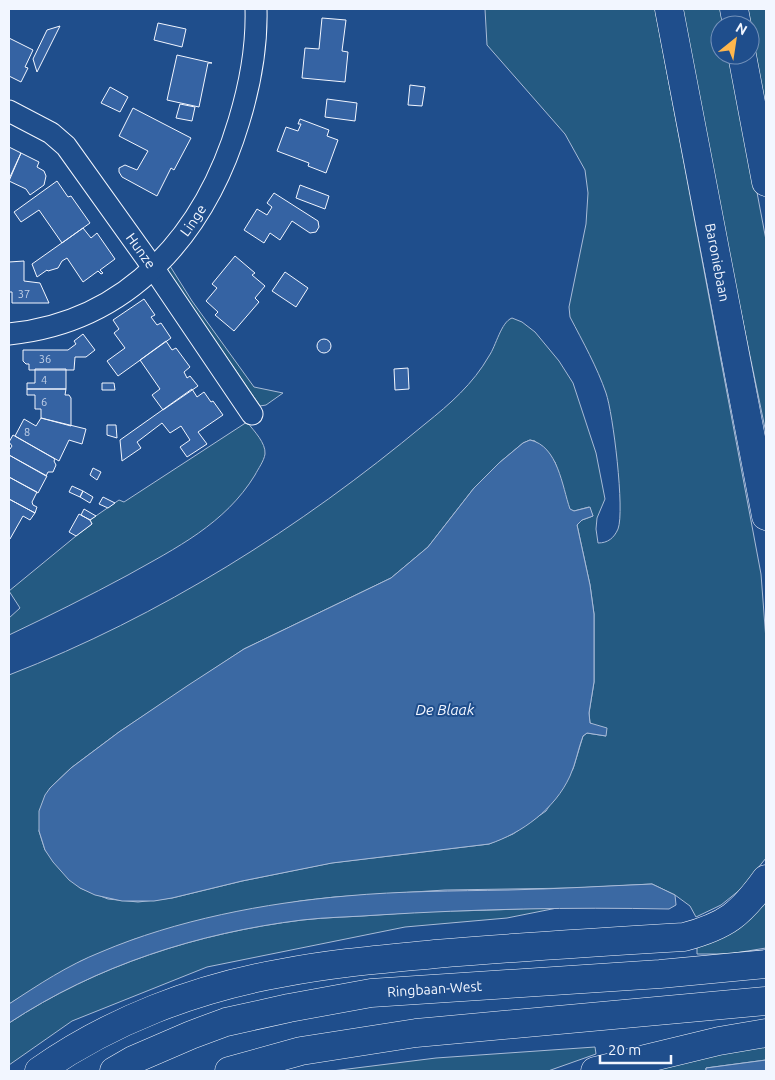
<svg xmlns="http://www.w3.org/2000/svg" width="775" height="1080" viewBox="0 0 775 1080" font-family="Ubuntu,sans-serif">
  <rect width="100%" height="100%" fill="#1f4e8c"/>
  <path fill="#245a82" stroke="#a8bbd7" fill-rule="evenodd" d="M485,9H655L761,574L766,640V858L741,889L721,905L696,917L690,906L675,895L652,884L575,888L445,890L335,897L300,901L203,920L135,939L81,961L9,1004V675C161,616 300,528 425,424C450,404 473,384 489,356C496,346 501,322 512,318L522,322L535,332L559,361L573,383L596,453L605,499L597,518L596,529L598,543C608,543 614,538 618,529C625,511 613,413 606,393C597,367 583,342 570,317L569,307L586,224L588,193L585,170L565,134L487,45ZM530,440L535,441L555,462L569,509L574,511L589,507L593,516L582,520L577,525L590,585L594,614V682L589,713L590,723L606,736L587,733L583,736L573,769L546,811L513,834L489,844L331,863L242,881L172,898L138,902L108,899L80,888L45,850L39,831L50,788L71,768L119,732L244,649L391,578L428,547L474,488L499,463L523,443Z
    M682,9H722L725,25H720V55H731L766,240V433L714,182Z
    M746,9H766V113Z
    M170,266L192,301L254,387L283,393L266,405L260,406L167,270Z
    M247,422C254,431 266,443 265,454C264,461 258,469 255,475C225,524 176,548 128,575C89,596 49,616 9,635V618L20,608L9,591L76,536L92,524L90,520L119,500L124,502Z
    M766,896V948L729,954H697V938Z
    M562,907L507,918L405,927L207,967L72,1021L9,1065V1023C97,965 198,933 302,920C327,917 352,917 377,915C397,914 418,911 438,911C479,911 521,909 562,907Z
    M766,1043V1060L706,1068V1071H643Z
    M595,1047L596,1054L548,1071H332L436,1058Z"/>
  <path fill="#3b69a3" stroke="#a8bbd7" d="M530,440C558,446 562,486 570,509L574,511L590,507L593,516L582,520L577,525L590,585L594,614V682L589,713L590,723L607,728L606,736L587,733L583,736C578,749 576,763 570,776C555,809 522,833 489,844L332,863L242,881L172,898L154,901H122L95,895L80,888L69,880L53,862L45,850L39,831V811L45,795L50,788L71,768L119,732L187,686L244,649L391,578L428,547L474,488L499,463L523,443Z
    M652,884L675,895L676,905L669,909C571,907 475,909 378,915C353,917 327,917 302,920C198,933 97,965 9,1023V1004C38,985 68,965 101,952C176,920 265,903 346,896C400,891 454,891 508,890C556,889 604,886 652,884Z
    M766,1060V1071H706V1068Z"/>
  <path fill="#3563a3" stroke="#f2f6ff" d="M322,18L346,20L342,51L348,52L345,82L302,78L305,48L319,49Z
    M158,23L186,29L182,47L154,40Z
    M60,26L37,72L33,59L47,30Z
    M9,38L33,50L25,67L28,68L21,82L9,76Z
    M177,55L212,63H208L199,107L167,100Z
    M410,85L425,87L422,106L408,105Z
    M110,87L128,97L120,112L101,103Z
    M327,99L357,103L355,121L325,117Z
    M180,104L195,107L192,121L176,118Z
    M133,108L191,138L174,170L171,168L157,196L122,177L119,172V168L125,165L137,170L148,151L119,136Z
    M300,119L329,130L327,136L338,140L326,173L308,166L309,163L277,151L286,127L298,131L301,124H298Z
    M9,147L21,153L9,179Z
    M21,153L39,162L37,167L44,171L46,176L44,185L30,195L26,189L9,181Z
    M57,181L68,197L71,196L90,223L62,243L39,210L21,222L14,212Z
    M300,185L329,196L325,209L296,198Z
    M274,193L318,221L319,227L316,232L310,233L292,221L280,240L270,233L264,243L244,230L257,209L267,215L272,207L267,203Z
    M83,228L91,238L97,233L115,259L100,270L103,273L101,274L98,271L83,282L67,258L62,261L58,268L48,271L47,270L37,277L32,264Z
    M235,256L255,273L252,275L265,286L255,298L259,302L234,331L215,315L218,312L206,301L217,288L212,284Z
    M24,261V281L40,283L49,303H12V292H9V262Z
    M285,272L308,288L296,307L272,291Z
    M144,299L155,315L151,317L157,325L161,323L171,338L118,376L107,361L125,348L114,333L119,329L113,320Z
    M83,334L95,350L86,357H75L74,370H29V364H26L23,361V350H68L76,344L74,341Z
    M317 346a7 7 0 1 1 14 0a7 7 0 1 1-14 0Z
    M166,341L172,350L176,348L190,367L184,372L187,378L190,376L198,386L163,410L152,395L160,389L140,360Z
    M408,368L409,389L395,390L394,369Z
    M35,369H66V389H27V383H35Z
    M102,383H114L115,390H102Z
    M27,389H66L65,395H69L71,398V426L41,418V409H35V395H27Z
    M192,389L197,397L204,392L211,402L213,401L223,415L198,432L207,444L187,457L180,447L190,440L181,426L170,433L162,423L137,442L141,448L122,461L120,440Z
    M41,418L86,429L82,444L69,440L59,461L15,436L24,419L36,426Z
    M107,425H116L117,438L107,435Z
    M13,435L55,459L54,461L56,465L53,472H48L46,476L9,455V448L10,449L12,446L9,442Z
    M9,455L47,476L38,493L9,477Z
    M93,468L101,472L97,480L90,475Z
    M9,477L37,492L32,502L33,505L37,507L35,513L9,499Z
    M72,486L83,491L80,497L69,492Z
    M83,491L93,497L90,503L80,497Z
    M103,497L115,503L108,508L99,504Z
    M9,499L35,513L30,520L23,516L10,539L9,538Z
    M84,509L96,516L90,520L81,515Z
    M79,514L90,520L92,524L76,536L69,532Z"/>
  <g fill="none" stroke-linecap="round" stroke-linejoin="round">
    <g stroke="#f2f6ff" stroke-width="23">
      <g id="street">
        <path id="s1" d="M9,111L51,133L66,146L154,269L252,414"/>
        <path id="s2" d="M9,334C130,322 206,232 239,121C250,85 257,46 256,9"/>
      </g>
    </g>
    <g stroke="#f2f6ff" stroke-width="29">
      <g id="secondary">
        <path id="s3" d="M669,9L766,516"/>
        <path d="M734,9L737,25"/>
        <path d="M742,55L766,182"/>
        <path d="M39,1071C110,1021 196,988 282,973C333,963 384,959 435,954C518,947 601,942 684,937C726,926 741,914 766,879"/>
        <path id="s4" d="M114,1071L133,1060L191,1035L226,1022L289,1008L371,993L660,974L766,964"/>
        <path d="M229,1071L301,1051L416,1033L766,1001"/>
        <path d="M595,1071L719,1041L766,1033"/>
      </g>
    </g>
    <use href="#street" stroke="#1f4e8c" stroke-width="21"/>
    <use href="#secondary" stroke="#1f4e8c" stroke-width="28"/>
  </g>
  <g text-anchor="middle" dominant-baseline="central" stroke-width="4" stroke-linejoin="round" paint-order="stroke">
    <g font-size="11" fill="#c3d1e8">
      <text x="24" y="294">37</text>
      <text x="45" y="359">36</text>
      <text x="44" y="380">4</text>
      <text x="44" y="402">6</text>
      <text x="27" y="432">8</text>
    </g>
    <g font-size="14" fill="#f2f6ff" stroke="#1f4e8c">
      <text stroke="none"><textPath href="#s2" startOffset="224">Linge</textPath></text>
      <text stroke="none"><textPath href="#s1" startOffset="196">Hunze</textPath></text>
      <text stroke="none"><textPath href="#s3" startOffset="258">Baroniebaan</textPath></text>
      <text stroke="none"><textPath href="#s4" startOffset="334">Ringbaan-West</textPath></text>
    </g>
    <g font-size="15" font-style="italic" fill="#f2f6ff" stroke="#1f4e8c">
      <text x="445" y="709">De Blaak</text>
    </g>
  </g>
  <rect width="775" height="1080" fill="none" stroke="#f2f6ff" stroke-width="20"/>
  <g transform="translate(735 40) rotate(30)"><circle r="24" fill="#1f4e8c" stroke="#7391ba"/>
  <path d="M0-4L9 19L0 12L-9 19Z" fill="#ffb74d"/>
  <text y="-8" font-size="14" font-weight="bold" text-anchor="middle" fill="#f2f6ff">N</text>
  </g>
  <path d="M600 1055v8h71v-8" fill="none" stroke="#f2f6ff" stroke-width="2.5"/>
  <text x="608" y="1055" font-size="15" fill="#f2f6ff" stroke="#1f4e8c" stroke-width="4" paint-order="stroke">20 m</text>
</svg>
